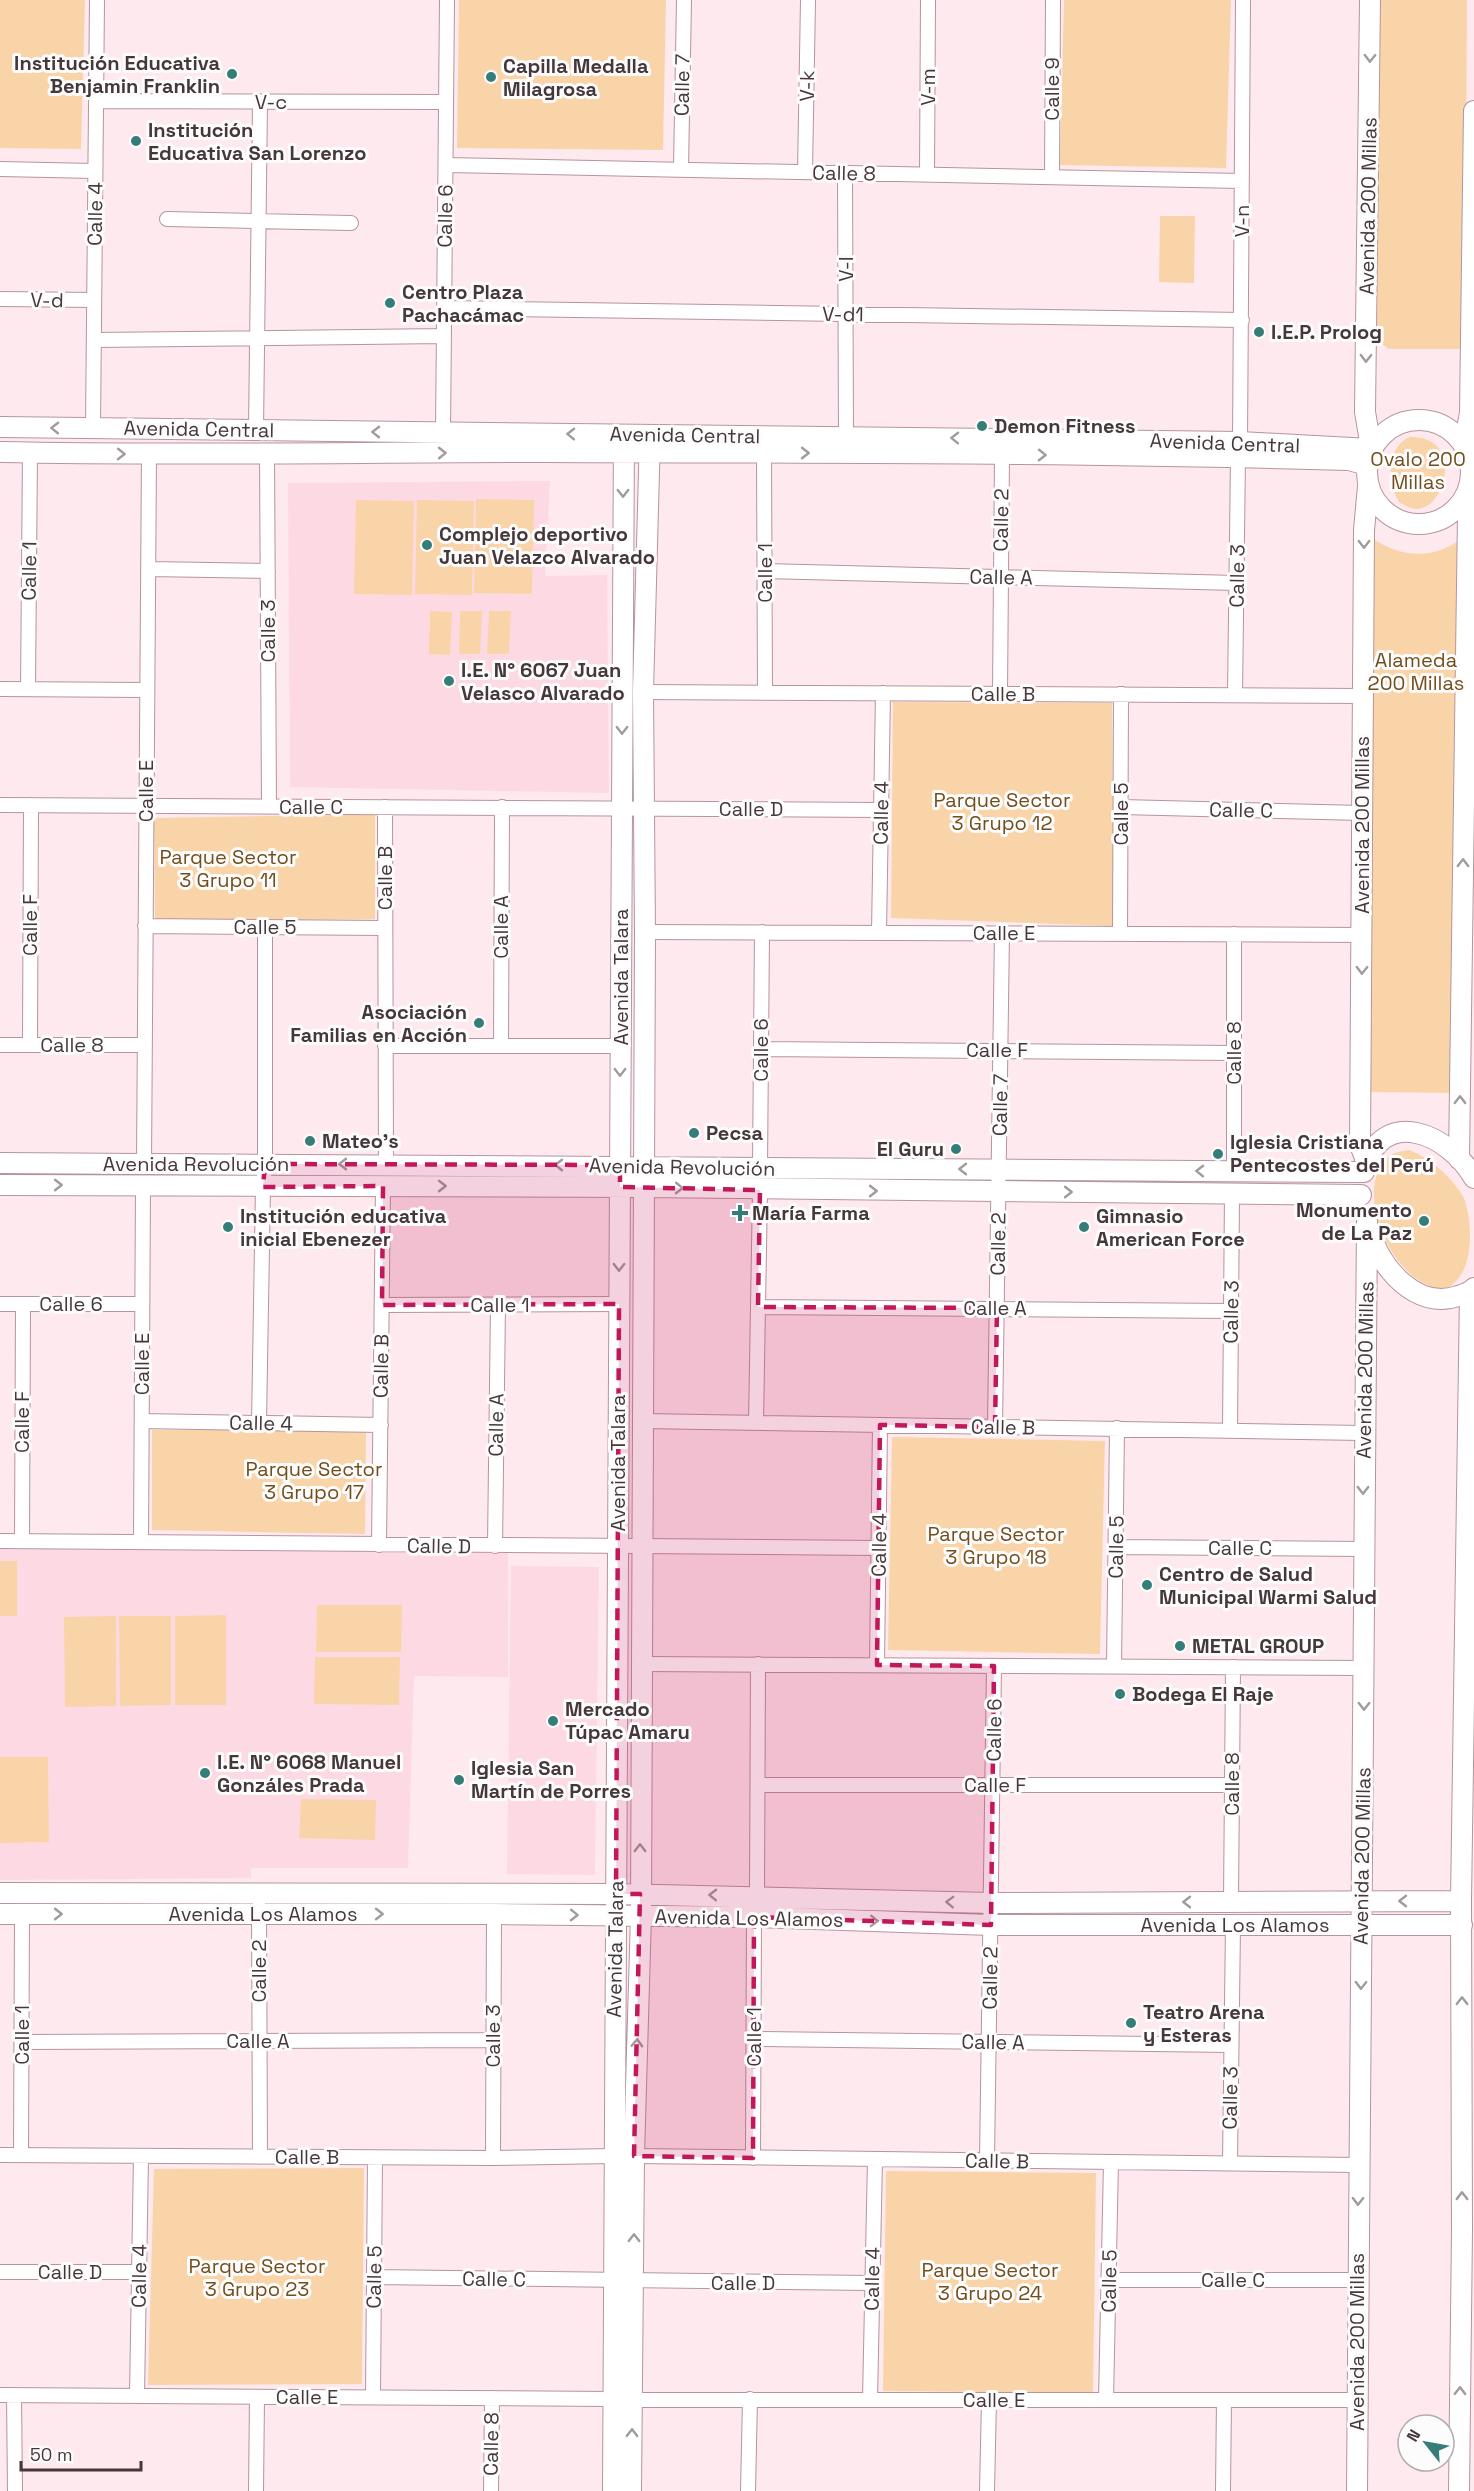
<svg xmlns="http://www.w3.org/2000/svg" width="1474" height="2491" viewBox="0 0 1474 2491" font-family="'Space Grotesk',sans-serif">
  <rect width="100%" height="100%" fill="#fee9ee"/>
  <path fill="#fddae3" d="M550,481L545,576L607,575L609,793L290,787L288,483Z
    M0,1549L508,1550V1677L414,1676L408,1868H251V1878L0,1880Z
    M511,1566L599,1567L595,1875L507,1874Z"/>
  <path fill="#fad4a9" d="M0,0H85L81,149L0,148Z
    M459,0H666L663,150L457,148Z
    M1064,0H1231L1226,168L1060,165Z
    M1379,0H1467L1465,349H1389L1377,340Z
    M1160,216H1195L1194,283L1159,282Z
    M1409,437C1463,435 1447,502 1422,508C1414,511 1406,506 1399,502C1387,482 1386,448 1409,437Z
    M476,499L534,500L532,594L474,593Z
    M356,500L414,501L412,595L354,594Z
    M417,500L474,501L472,595L415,594Z
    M1374,539C1398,557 1436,560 1460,539L1455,1093L1370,1092Z
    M430,611L452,612L450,655L429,654Z
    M460,611H482L480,654H459Z
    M489,611H511L509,654H487Z
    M893,702L1112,703L1114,926L891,918Z
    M375,814V919L155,921L154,818Z
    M1409,1150C1430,1158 1452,1177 1464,1198C1474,1227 1474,1277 1445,1289C1391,1288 1349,1183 1391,1155C1396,1152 1403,1151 1409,1150Z
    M152,1430H366L365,1534L152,1530Z
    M892,1437L1105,1441L1100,1654L888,1650Z
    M0,1561H17V1616H0Z
    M317,1605H402L401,1652H316Z
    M226,1615V1705H175V1616Z
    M116,1616V1706L65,1707L64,1617Z
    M119,1616H171V1705L120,1706Z
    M315,1657H400L399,1705L314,1704Z
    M0,1757H48L49,1842L0,1843Z
    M301,1799L376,1800L375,1840L299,1838Z
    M364,2168L362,2384L148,2385L154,2169Z
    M886,2171L1096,2173L1093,2393L883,2391Z"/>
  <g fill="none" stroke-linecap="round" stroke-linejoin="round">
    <g stroke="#b5959d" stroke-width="16">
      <path id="street" d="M96,101L446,102
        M446,165L1242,181
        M0,169L95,171
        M681,169L684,0
        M805,172L808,0
        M845,173L846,437
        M927,175L928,0
        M1052,177L1053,0
        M167,219L351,223
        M0,299L94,300
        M444,308L1242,320
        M94,340L444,336
        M93,428L97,0
        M256,430L260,102
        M443,432L447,0
        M1240,442L1243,0
        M764,453L765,693
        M267,455L269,806
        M148,569L268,571
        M765,571L1237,583
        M0,689L147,690
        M28,689L30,453
        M643,692L1363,696
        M1000,694L1002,455
        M1235,695L1238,457
        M0,805L881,810
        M385,807L386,1164
        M1121,807L1362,813
        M145,926L385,928
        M645,932L1363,935
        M879,933L883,693
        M1120,934L1121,694
        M1234,934V1171
        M0,1045H145
        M30,1045L31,805
        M385,1046H621
        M501,1046L502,807
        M761,1049L1234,1053
        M144,1164L149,454
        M760,1168L762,932
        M0,1304H142
        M382,1305L619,1304
        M758,1307L1231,1311
        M142,1421L381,1425
        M642,1421L1363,1433
        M259,1423L263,1187L265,1164V927
        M756,1423L760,1190
        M995,1427L1002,933
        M1230,1431L1232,1194
        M0,1541L879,1548
        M22,1541L23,1304
        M141,1542L143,1186
        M379,1545L383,1186
        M495,1546L498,1305
        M1116,1547L1364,1549
        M641,1664L1365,1668
        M877,1665L880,1425
        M1114,1666L1117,1428
        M758,1785H1231
        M757,1895L758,1664
        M1231,1902L1233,1667
        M259,1907L260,2157
        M754,2039L1231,2045
        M23,2042L493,2040
        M0,2155L493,2158L614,2156
        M21,2155L22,1914
        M634,2156L1359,2165
        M493,2158L494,1914
        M753,2158L754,1917
        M987,2160L994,1666
        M1230,2163L1233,1925
        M0,2272H139
        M374,2277L872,2283
        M1109,2280H1357
        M0,2395L613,2399
        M14,2395L15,2491
        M137,2396L141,2156
        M373,2397L375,2158
        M633,2400H1356
        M870,2400L875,2159
        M1106,2400L1111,2162
        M256,2491L257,2397
        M491,2491L492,2398
        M748,2491L750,2399
        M987,2491L989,2400
        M1223,2491L1224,2400"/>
    </g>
    <g stroke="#b5959d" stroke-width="22">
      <path id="secondary" d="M1370,0L1365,412L1371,447
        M1367 472a52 52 0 1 1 104 0a52 52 0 1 1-104 0Z
        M0,427L1240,442L1370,449
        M1464,444L1470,413L1474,111
        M0,452C181,456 362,452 542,452C811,453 1081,452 1349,460L1367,465
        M1459,1159L1468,514L1464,499
        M0,1163L1364,1172
        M1367,1163L1360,1145L1364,530L1368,486
        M1364,1170C1383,1104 1450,1135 1474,1178
        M0,1185L642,1187L1361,1195
        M1370,1231C1379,1267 1417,1311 1458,1296C1464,1294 1469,1293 1474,1288
        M0,1893L616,1894L991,1903L1461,1901
        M0,1914H494L754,1917L991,1925H1462
        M613,2491L624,435
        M631,2491L634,2156L641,1915L645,932L643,692L650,435
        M1357,2491L1367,1221
        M1459,2491L1462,2230L1461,1901L1470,1292"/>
    </g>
    <use href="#street" stroke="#fff" stroke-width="14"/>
    <use href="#secondary" stroke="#fff" stroke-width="20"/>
  </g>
  <defs><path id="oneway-chevron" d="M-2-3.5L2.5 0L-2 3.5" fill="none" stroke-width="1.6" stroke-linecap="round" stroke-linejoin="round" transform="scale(1.5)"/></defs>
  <g stroke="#a29b9c">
    <use href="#oneway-chevron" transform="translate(1370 58) rotate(91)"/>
    <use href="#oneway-chevron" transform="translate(1366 358) rotate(91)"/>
    <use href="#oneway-chevron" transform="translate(55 428) rotate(-179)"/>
    <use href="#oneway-chevron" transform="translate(376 432) rotate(-179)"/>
    <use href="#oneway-chevron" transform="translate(571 434) rotate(-179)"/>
    <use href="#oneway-chevron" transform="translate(955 438) rotate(-179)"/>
    <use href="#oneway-chevron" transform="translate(442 453) rotate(-1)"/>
    <use href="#oneway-chevron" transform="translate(805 453)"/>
    <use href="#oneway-chevron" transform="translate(121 454) rotate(1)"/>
    <use href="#oneway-chevron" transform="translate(1042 455) rotate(1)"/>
    <use href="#oneway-chevron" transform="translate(623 493) rotate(90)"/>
    <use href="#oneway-chevron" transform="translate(1364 544) rotate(90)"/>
    <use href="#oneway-chevron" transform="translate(622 730) rotate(90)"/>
    <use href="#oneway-chevron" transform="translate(1463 863) rotate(-89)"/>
    <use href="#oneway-chevron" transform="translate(1362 970) rotate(91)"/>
    <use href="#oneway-chevron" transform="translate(620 1072) rotate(90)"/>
    <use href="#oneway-chevron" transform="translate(1460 1100) rotate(-89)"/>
    <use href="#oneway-chevron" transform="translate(343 1164) rotate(-180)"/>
    <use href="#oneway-chevron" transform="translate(559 1165) rotate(-180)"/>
    <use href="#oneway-chevron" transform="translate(963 1169) rotate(-180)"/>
    <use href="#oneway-chevron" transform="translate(1200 1171) rotate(-179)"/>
    <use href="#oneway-chevron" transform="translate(58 1185)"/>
    <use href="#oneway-chevron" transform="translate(442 1186)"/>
    <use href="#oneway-chevron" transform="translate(679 1188) rotate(1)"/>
    <use href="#oneway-chevron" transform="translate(873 1191)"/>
    <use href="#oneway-chevron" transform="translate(1068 1192)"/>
    <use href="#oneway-chevron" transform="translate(619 1267) rotate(90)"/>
    <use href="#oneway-chevron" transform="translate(1363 1490) rotate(90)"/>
    <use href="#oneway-chevron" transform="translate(1364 1706) rotate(91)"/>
    <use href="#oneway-chevron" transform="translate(640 1848) rotate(-90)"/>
    <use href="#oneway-chevron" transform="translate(713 1895) rotate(-179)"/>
    <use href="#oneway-chevron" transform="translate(1403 1901) rotate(180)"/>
    <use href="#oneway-chevron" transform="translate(950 1902) rotate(-178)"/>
    <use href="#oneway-chevron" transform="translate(1187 1902) rotate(180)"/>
    <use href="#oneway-chevron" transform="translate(58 1914)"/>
    <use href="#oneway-chevron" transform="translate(379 1914)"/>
    <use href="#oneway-chevron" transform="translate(574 1915) rotate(1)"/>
    <use href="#oneway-chevron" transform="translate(874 1921) rotate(2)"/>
    <use href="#oneway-chevron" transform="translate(1361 1985) rotate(91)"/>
    <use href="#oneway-chevron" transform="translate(1462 2001) rotate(-90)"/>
    <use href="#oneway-chevron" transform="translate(637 2043) rotate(-88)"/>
    <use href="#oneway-chevron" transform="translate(1462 2196) rotate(-90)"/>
    <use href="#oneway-chevron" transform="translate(1358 2201) rotate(91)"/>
    <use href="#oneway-chevron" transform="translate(634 2238) rotate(-90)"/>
    <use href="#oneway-chevron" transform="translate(1460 2391) rotate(-89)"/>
    <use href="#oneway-chevron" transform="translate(632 2433) rotate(-89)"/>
  </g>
  <path fill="#c2185b" fill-opacity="0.2" stroke="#c2185b" stroke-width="4.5" stroke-dasharray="12 8" stroke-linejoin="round" d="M265,1164L620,1165V1187L760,1190L758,1307L997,1308L995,1427L880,1425L877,1665L994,1666L991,1925L754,1917L753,2158L634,2156L640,1894H616L619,1304L382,1305L383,1186L263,1187Z"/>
  <g fill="#357d78" stroke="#fcfcfc" stroke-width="2">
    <circle cx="232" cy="74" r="6"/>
    <circle cx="491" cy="77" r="6"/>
    <circle cx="136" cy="141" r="6"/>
    <circle cx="390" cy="303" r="6"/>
    <circle cx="1259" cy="332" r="6"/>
    <circle cx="982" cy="426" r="6"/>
    <circle cx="427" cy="545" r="6"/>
    <circle cx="449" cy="681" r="6"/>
    <circle cx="479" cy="1023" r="6"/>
    <circle cx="694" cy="1133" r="6"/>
    <circle cx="310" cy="1141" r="6"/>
    <circle cx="956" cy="1149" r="6"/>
    <circle cx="1218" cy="1154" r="6"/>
    <path d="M737 1204h6v6h6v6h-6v6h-6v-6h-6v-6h6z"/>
    <circle cx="1424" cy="1221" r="6"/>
    <circle cx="228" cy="1227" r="6"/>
    <circle cx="1084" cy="1227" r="6"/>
    <circle cx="1147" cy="1585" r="6"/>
    <circle cx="1180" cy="1646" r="6"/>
    <circle cx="1120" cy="1694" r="6"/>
    <circle cx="553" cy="1721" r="6"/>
    <circle cx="205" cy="1773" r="6"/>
    <circle cx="459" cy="1780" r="6"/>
    <circle cx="1131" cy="2023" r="6"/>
  </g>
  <g text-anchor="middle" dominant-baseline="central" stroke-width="6" stroke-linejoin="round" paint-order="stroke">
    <g font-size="20" font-weight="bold" fill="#45373a" stroke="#fcfcfc" text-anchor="start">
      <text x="220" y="63" text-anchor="end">Institución Educativa<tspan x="220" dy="23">Benjamin Franklin</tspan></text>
      <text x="503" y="66">Capilla Medalla<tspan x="503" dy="23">Milagrosa</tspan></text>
      <text x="148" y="130">Institución<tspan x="148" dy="23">Educativa San Lorenzo</tspan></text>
      <text x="402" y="292">Centro Plaza<tspan x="402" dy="23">Pachacámac</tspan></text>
      <text x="1271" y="332">I.E.P. Prolog</text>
      <text x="994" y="426">Demon Fitness</text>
      <text x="439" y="534">Complejo deportivo<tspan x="439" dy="23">Juan Velazco Alvarado</tspan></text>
      <text x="461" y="670">I.E. N° 6067 Juan<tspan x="461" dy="23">Velasco Alvarado</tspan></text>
      <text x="467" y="1012" text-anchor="end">Asociación<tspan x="467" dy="23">Familias en Acción</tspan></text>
      <text x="706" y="1133">Pecsa</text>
      <text x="322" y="1141">Mateo's</text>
      <text x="1230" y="1142">Iglesia Cristiana<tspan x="1230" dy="23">Pentecostes del Perú</tspan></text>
      <text x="944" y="1149" text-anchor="end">El Guru</text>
      <text x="1412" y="1210" text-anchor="end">Monumento<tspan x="1412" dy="23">de La Paz</tspan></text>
      <text x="752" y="1213">María Farma</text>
      <text x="240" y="1216">Institución educativa<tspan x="240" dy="23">inicial Ebenezer</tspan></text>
      <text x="1096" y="1216">Gimnasio<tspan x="1096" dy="23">American Force</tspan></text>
      <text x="1159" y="1574">Centro de Salud<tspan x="1159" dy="23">Municipal Warmi Salud</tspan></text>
      <text x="1192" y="1646">METAL GROUP</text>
      <text x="1132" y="1694">Bodega El Raje</text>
      <text x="565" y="1709">Mercado<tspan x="565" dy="23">Túpac Amaru</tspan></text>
      <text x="217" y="1762">I.E. N° 6068 Manuel<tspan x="217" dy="23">Gonzáles Prada</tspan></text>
      <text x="471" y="1768">Iglesia San<tspan x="471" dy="23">Martín de Porres</tspan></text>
      <text x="1143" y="2012">Teatro Arena<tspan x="1143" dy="23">y Esteras</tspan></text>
    </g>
    <g font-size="20" fill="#45373a" stroke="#fcfcfc">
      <text transform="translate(682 85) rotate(-89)">Calle 7</text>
      <text transform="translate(807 86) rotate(-89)">V-k</text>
      <text transform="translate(928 87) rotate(-90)">V-m</text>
      <text transform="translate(1052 89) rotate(-90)">Calle 9</text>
      <text x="271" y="102">V-c</text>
      <text transform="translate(844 173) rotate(1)">Calle 8</text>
      <text transform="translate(1368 206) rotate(-89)">Avenida 200 Millas</text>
      <text transform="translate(95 214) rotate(-89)">Calle 4</text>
      <text transform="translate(445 216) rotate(-89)">Calle 6</text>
      <text transform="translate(1242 221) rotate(-90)">V-n</text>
      <text transform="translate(846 269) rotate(-90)">V-I</text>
      <text transform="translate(47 300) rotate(1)">V-d</text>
      <text transform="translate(843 314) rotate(1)">V-d1</text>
      <text transform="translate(199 429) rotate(1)">Avenida Central</text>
      <text transform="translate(685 435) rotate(1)">Avenida Central</text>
      <text transform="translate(1225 443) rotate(2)">Avenida Central</text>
      <text transform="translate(1001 520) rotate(-89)">Calle 2</text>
      <text transform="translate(29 571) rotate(-89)">Calle 1</text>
      <text transform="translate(765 573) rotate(-90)">Calle 1</text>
      <text transform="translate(1237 576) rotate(-89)">Calle 3</text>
      <text transform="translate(1001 577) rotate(1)">Calle A</text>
      <text transform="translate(268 631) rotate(-90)">Calle 3</text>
      <text x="1003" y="694">Calle B</text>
      <text transform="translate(146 791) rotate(-90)">Calle E</text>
      <text x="311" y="807">Calle C</text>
      <text x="751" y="809">Calle D</text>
      <text transform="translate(1241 810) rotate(1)">Calle C</text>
      <text transform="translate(881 813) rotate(-89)">Calle 4</text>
      <text transform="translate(1121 814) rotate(-90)">Calle 5</text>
      <text transform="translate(1362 825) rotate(-90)">Avenida 200 Millas</text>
      <text transform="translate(385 878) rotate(-90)">Calle B</text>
      <text transform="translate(30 925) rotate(-90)">Calle F</text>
      <text x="265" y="927">Calle 5</text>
      <text transform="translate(501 927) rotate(-90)">Calle A</text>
      <text x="1004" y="933">Calle E</text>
      <text transform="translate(621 977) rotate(-90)">Avenida Talara</text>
      <text x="72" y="1045">Calle 8</text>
      <text transform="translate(761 1050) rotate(-90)">Calle 6</text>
      <text x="997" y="1050">Calle F</text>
      <text transform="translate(1234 1053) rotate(-90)">Calle 8</text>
      <text transform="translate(1000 1105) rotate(-89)">Calle 7</text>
      <text x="196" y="1164">Avenida Revolución</text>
      <text transform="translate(682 1167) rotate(1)">Avenida Revolución</text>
      <text transform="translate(998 1244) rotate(-89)">Calle 2</text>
      <text x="71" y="1304">Calle 6</text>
      <text x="500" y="1305">Calle 1</text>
      <text x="995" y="1308">Calle A</text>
      <text transform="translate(1231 1312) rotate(-89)">Calle 3</text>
      <text transform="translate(142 1364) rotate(-90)">Calle E</text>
      <text transform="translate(381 1366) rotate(-89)">Calle B</text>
      <text transform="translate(1365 1370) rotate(-89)">Avenida 200 Millas</text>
      <text transform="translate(22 1422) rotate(-90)">Calle F</text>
      <text transform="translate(261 1423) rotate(1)">Calle 4</text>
      <text transform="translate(496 1425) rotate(-89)">Calle A</text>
      <text transform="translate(1003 1427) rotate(1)">Calle B</text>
      <text transform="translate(618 1463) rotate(-90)">Avenida Talara</text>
      <text transform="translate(879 1545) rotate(-89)">Calle 4</text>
      <text transform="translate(439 1546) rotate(1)">Calle D</text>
      <text transform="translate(1116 1547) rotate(-89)">Calle 5</text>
      <text x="1240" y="1548">Calle C</text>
      <text transform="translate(994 1730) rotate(-89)">Calle 6</text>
      <text transform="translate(1232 1784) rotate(-90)">Calle 8</text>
      <text x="995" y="1785">Calle F</text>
      <text transform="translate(1362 1856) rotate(-89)">Avenida 200 Millas</text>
      <text x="263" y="1914">Avenida Los Alamos</text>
      <text transform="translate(749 1918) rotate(1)">Avenida Los Alamos</text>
      <text x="1235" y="1925">Avenida Los Alamos</text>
      <text transform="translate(615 1949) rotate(-89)">Avenida Talara</text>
      <text transform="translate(259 1971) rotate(-90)">Calle 2</text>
      <text transform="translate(990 1978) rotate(-89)">Calle 2</text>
      <text transform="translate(22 2035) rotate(-90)">Calle 1</text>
      <text transform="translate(493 2036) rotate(-90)">Calle 3</text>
      <text transform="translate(754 2037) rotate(-90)">Calle 1</text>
      <text x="258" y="2041">Calle A</text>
      <text transform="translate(993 2042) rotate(1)">Calle A</text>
      <text transform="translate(1230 2098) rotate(-89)">Calle 3</text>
      <text x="307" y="2157">Calle B</text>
      <text transform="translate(997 2161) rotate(1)">Calle B</text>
      <text x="70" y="2272">Calle D</text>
      <text transform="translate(139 2276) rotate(-89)">Calle 4</text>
      <text transform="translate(374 2277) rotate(-89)">Calle 5</text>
      <text transform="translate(494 2279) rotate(1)">Calle C</text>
      <text transform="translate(872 2279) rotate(-89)">Calle 4</text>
      <text x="1233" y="2280">Calle C</text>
      <text transform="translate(1109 2281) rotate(-89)">Calle 5</text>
      <text x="743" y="2283">Calle D</text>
      <text transform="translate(1357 2342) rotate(-90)">Avenida 200 Millas</text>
      <text x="307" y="2397">Calle E</text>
      <text x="994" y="2400">Calle E</text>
      <text transform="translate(491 2444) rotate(-89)">Calle 8</text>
    </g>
    <g font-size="20" fill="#734e1d" stroke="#fcfcfc">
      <text x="1418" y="459">Ovalo 200<tspan x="1418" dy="23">Millas</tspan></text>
      <text x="1416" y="660">Alameda<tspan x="1416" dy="23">200 Millas</tspan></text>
      <text x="1002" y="800">Parque Sector<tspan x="1002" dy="23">3 Grupo 12</tspan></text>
      <text x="228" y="857">Parque Sector<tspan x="228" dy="23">3 Grupo 11</tspan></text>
      <text x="314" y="1469">Parque Sector<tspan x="314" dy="23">3 Grupo 17</tspan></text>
      <text x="996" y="1534">Parque Sector<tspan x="996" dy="23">3 Grupo 18</tspan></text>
      <text x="257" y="2266">Parque Sector<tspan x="257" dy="23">3 Grupo 23</tspan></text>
      <text x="990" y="2270">Parque Sector<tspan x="990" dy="23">3 Grupo 24</tspan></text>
    </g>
  </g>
  <g transform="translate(1426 2443) rotate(301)"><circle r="28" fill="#fcfcfc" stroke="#b3adae" stroke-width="1.5"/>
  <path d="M0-4.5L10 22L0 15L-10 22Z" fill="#357d78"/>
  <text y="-9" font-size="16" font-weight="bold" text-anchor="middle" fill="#45373a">N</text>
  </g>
  <path d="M21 2461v9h120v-9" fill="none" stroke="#45373a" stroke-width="3"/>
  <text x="30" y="2461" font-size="18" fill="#45373a" stroke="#fcfcfc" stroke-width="4.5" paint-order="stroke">50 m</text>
</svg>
